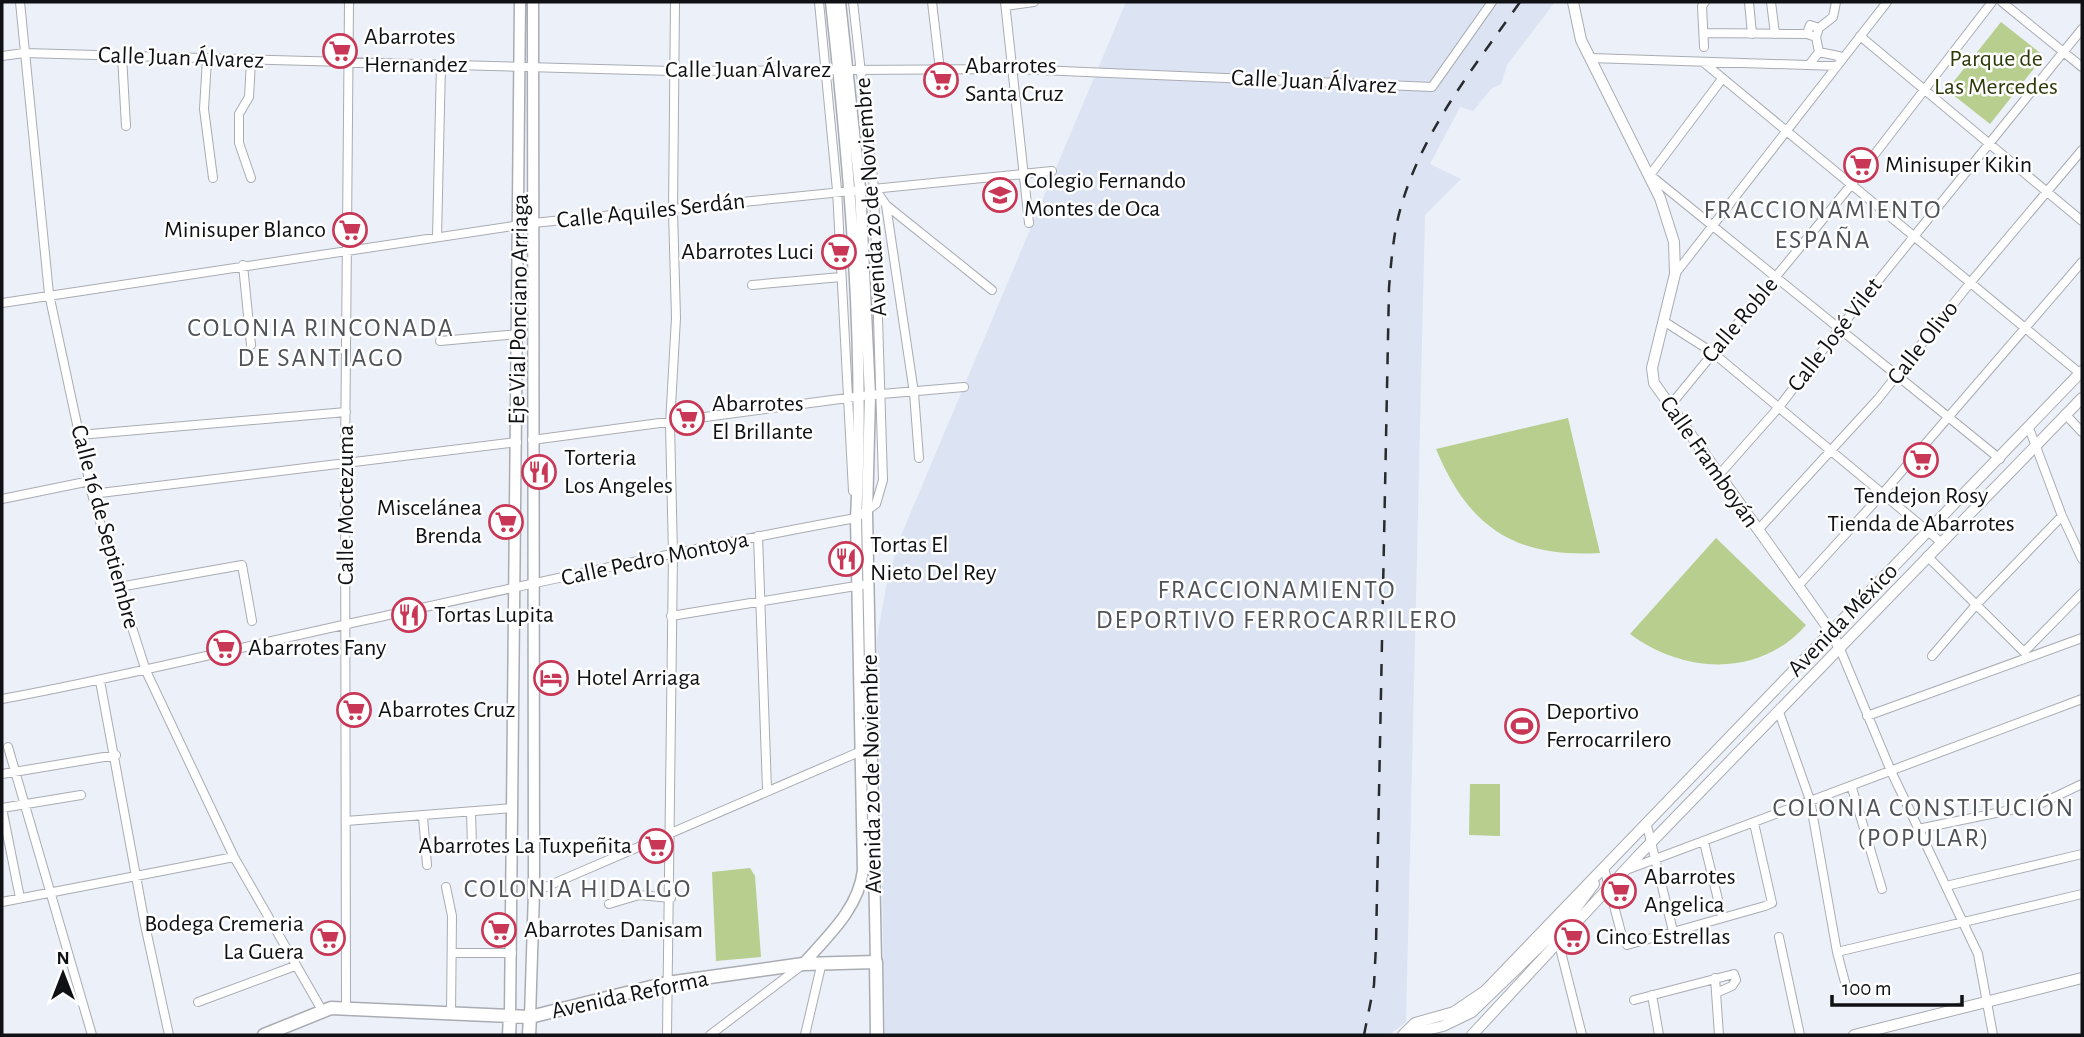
<svg xmlns="http://www.w3.org/2000/svg" width="2084" height="1037" viewBox="0 0 2084 1037" font-family="'Alegreya Sans',sans-serif">
  <rect width="100%" height="100%" fill="#ecf0f8"/>
  <path fill="#dce3f2" d="M1126,2H1555L1507,65L1501,84L1491,89L1473,111L1460,107L1430,164L1461,179L1425,215L1406,1022L1389,1035H885L877,638L887,582L900,538Z"/>
  <path fill="#b7ce8e" d="M2001,22L2044,56L1990,124L1947,90Z
    M1568,418L1600,553C1515,558 1469,528 1436,449Z
    M1716,538L1806,625C1760,678 1684,674 1630,634Z
    M1470,784H1500V836L1469,835Z
    M750,868L755,876L761,957L716,961L712,872Z"/>
  <g fill="none" stroke-linecap="round" stroke-linejoin="round">
    <g stroke="#a9acb3" stroke-width="10">
      <path id="minor" d="M20,2L49,294L92,494L119,587L146,671L234,857L323,1012
        M819,2L837,190L853,491
        M932,2L940,70
        M1005,2L1029,223
        M1749,2L1752,34
        M1771,2L1775,34
        M2002,2L2082,67
        M1006,6L1034,2
        M1819,28L1833,17L1836,2
        M1704,33L1807,34
        M1860,36L2082,221
        M1816,37L1807,34L1810,25L1819,28L1816,37L1819,52
        M1704,47L1702,6L1705,2
        M2,56L24,53L673,71L1015,69L1432,87L1492,2
        M122,56L126,126
        M1591,58L1837,66
        M207,59L204,109L213,178
        M251,61L249,97L239,114V143L251,178
        M1703,62L2082,375
        M1809,65L1819,52L1843,57
        M1722,79L1650,175L2000,459
        M876,190L886,205L992,290
        M886,205L914,393L919,458
        M437,237L441,64
        M243,265L251,345
        M1675,274L1887,2
        M752,285L841,277
        M2,303L533,223L1052,171
        M1665,322L1712,352L1942,543
        M440,341L519,334
        M1669,407L1851,185L1992,2
        M2065,414L2082,432
        M2029,428L2062,516L2082,559
        M79,435L346,412
        M532,440L870,395L964,387
        M1718,476L1779,407L1839,329L2082,29
        M92,494L517,442
        M2,499L90,481
        M1758,530L1878,399L1970,283L2082,150
        M758,536L767,789
        M1927,556L2029,657
        M1798,586L1883,493L2082,262
        M119,587L242,565L252,621
        M671,616L862,585
        M1840,649L1891,771L1978,954L1993,1035
        M2024,652L2082,593
        M1932,656L1975,606L2062,516
        M100,681L145,925L169,1035
        M2,699C118,678 233,649 348,624C517,587 686,549 856,518L876,504L883,480L874,188L853,2
        M1779,712L1810,800L1837,952L1846,986
        M1867,716L2082,638
        M8,747L92,1035
        M2,774L116,755
        M1852,788L1882,889
        M2,808L20,898
        M2,808L81,795
        M471,812L472,847
        M423,817L427,865
        M346,821L513,808
        M1647,826L1673,931
        M1918,829L2040,804L2082,784
        M1704,842L1722,916
        M1604,868L1623,940L1627,945L1765,906L1772,903L1754,823
        M1626,870L2082,699
        M1946,886L2082,854
        M446,887L452,916L451,1014
        M534,892L866,749
        M2,902L234,857
        M609,904L639,895L671,898
        M1779,937L1800,1035
        M1559,944L1582,1035
        M1837,952L2082,894
        M452,953H512
        M1715,978L1719,1035
        M1652,995L1659,1035
        M1634,1000L1734,974L1736,980L1732,986L1716,993
        M198,1002L295,966
        M346,1008L345,463L349,2
        M667,1035L673,554L670,424L676,318L673,211L675,2
        M710,1035L801,966
        M805,1035L822,962"/>
    </g>
    <g stroke="#a9acb3" stroke-width="12">
      <path id="tertiary" d="M1573,2L1581,40L1660,198L1674,242L1675,274L1652,368L1654,383L1831,632L1840,649
        M1403,1035L1415,1023L1454,1012L1485,991L2082,371
        M1406,1035L1443,1026L1472,1012L1567,920L1594,884
        M1472,1035L1638,856L2082,398
        M1854,1035L2082,978"/>
    </g>
    <g stroke="#a9acb3" stroke-width="13">
      <path id="secondary" d="M840,2L860,188L870,395L867,513L876,962
        M803,964C828,936 859,908 863,870L856,518C865,345 850,174 831,2
        M510,1016L520,2
        M530,1017L534,892L533,2"/>
    </g>
    <g stroke="#a9acb3" stroke-width="15">
      <path id="primary" d="M264,1035L331,1008L530,1017L667,983L803,964L876,962L877,1035
        M509,1035L510,1016
        M529,1035L530,1017"/>
    </g>
    <use href="#minor" stroke="#fff" stroke-width="8"/>
    <use href="#tertiary" stroke="#fff" stroke-width="10"/>
    <use href="#secondary" stroke="#fff" stroke-width="10"/>
    <use href="#primary" stroke="#fff" stroke-width="12"/>
    <path stroke="#292b2e" stroke-width="2.5" stroke-dasharray="12 12" stroke-linecap="butt" d="M1364,1035L1374,985L1376,945L1389,288C1391,263 1393,238 1399,214C1420,133 1473,69 1520,2"/>
  </g>
  <defs>
    <g id="supermarket-ring" transform="scale(1.75)"><circle r="9.5" fill="#fff" stroke="#c83856" stroke-width="1.5"/><path d="M-6-5.5h2.5l.6 2H6L4.5 2H-2.5L-4.4-4H-6ZM-1.5 3.2a1.3 1.3 0 1 0 .1 0ZM3 3.2a1.3 1.3 0 1 0 .1 0Z" fill="#c83856"/></g>
    <g id="school-ring" transform="scale(1.75)"><circle r="9.5" fill="#fff" stroke="#c83856" stroke-width="1.5"/><path d="M0-5L7-2L0 1L-7-2ZM-4 1L0 2.5L4 1V4Q0 6-4 4Z" fill="#c83856"/></g>
    <g id="restaurant-ring" transform="scale(1.75)"><circle r="9.5" fill="#fff" stroke="#c83856" stroke-width="1.5"/><path d="M-5-6h1v4h1v-4h1v4h1v-4h1v5L-1.5 .5V6h-2V.5L-5-1ZM5-6V6H3V1.5H1.5Q1.5-4 5-6Z" fill="#c83856"/></g>
    <g id="hotel-ring" transform="scale(1.75)"><circle r="9.5" fill="#fff" stroke="#c83856" stroke-width="1.5"/><path d="M-6-4.5h1.5V1H6V5H4.5V3h-9V5H-6ZM-4 0a1.8 1.8 0 1 1 3.6 0ZM.5 0V-2.5h3Q6-2.5 6 0Z" fill="#c83856"/></g>
    <g id="stadium-ring" transform="scale(1.75)"><circle r="9.5" fill="#fff" stroke="#c83856" stroke-width="1.5"/><path d="M0-5a6.5 5 0 1 0 0 10a6.5 5 0 1 0 0-10ZM-3.5-1.8h7v3.6h-7Z" fill="#c83856"/></g>
  </defs>
  <g fill-rule="evenodd">
    <use href="#supermarket-ring" x="340" y="51"/>
    <use href="#supermarket-ring" x="941" y="80"/>
    <use href="#supermarket-ring" x="1861" y="165"/>
    <use href="#school-ring" x="1000" y="195"/>
    <use href="#supermarket-ring" x="350" y="230"/>
    <use href="#supermarket-ring" x="839" y="252"/>
    <use href="#supermarket-ring" x="687" y="418"/>
    <use href="#supermarket-ring" x="1921" y="460"/>
    <use href="#restaurant-ring" x="539" y="472"/>
    <use href="#supermarket-ring" x="506" y="522"/>
    <use href="#restaurant-ring" x="846" y="559"/>
    <use href="#restaurant-ring" x="409" y="615"/>
    <use href="#supermarket-ring" x="224" y="648"/>
    <use href="#hotel-ring" x="551" y="678"/>
    <use href="#supermarket-ring" x="354" y="710"/>
    <use href="#stadium-ring" x="1522" y="726"/>
    <use href="#supermarket-ring" x="656" y="846"/>
    <use href="#supermarket-ring" x="1619" y="891"/>
    <use href="#supermarket-ring" x="499" y="930"/>
    <use href="#supermarket-ring" x="1572" y="937"/>
    <use href="#supermarket-ring" x="328" y="938"/>
  </g>
  <g text-anchor="middle" dominant-baseline="central" stroke-width="5" stroke-linejoin="round" paint-order="stroke">
    <g font-size="24" fill="#101114" stroke="#fff" text-anchor="start">
      <text x="364" y="37">Abarrotes<tspan x="364" dy="28">Hernandez</tspan></text>
      <text x="965" y="66">Abarrotes<tspan x="965" dy="28">Santa Cruz</tspan></text>
      <text x="1885" y="165">Minisuper Kikin</text>
      <text x="1024" y="181">Colegio Fernando<tspan x="1024" dy="28">Montes de Oca</tspan></text>
      <text x="326" y="230" text-anchor="end">Minisuper Blanco</text>
      <text x="814" y="252" text-anchor="end">Abarrotes Luci</text>
      <text x="712" y="404">Abarrotes<tspan x="712" dy="28">El Brillante</tspan></text>
      <text x="564" y="458">Torteria<tspan x="564" dy="28">Los Angeles</tspan></text>
      <text x="1921" y="496" text-anchor="middle">Tendejon Rosy<tspan x="1921" dy="28">Tienda de Abarrotes</tspan></text>
      <text x="482" y="508" text-anchor="end">Miscelánea<tspan x="482" dy="28">Brenda</tspan></text>
      <text x="870" y="545">Tortas El<tspan x="870" dy="28">Nieto Del Rey</tspan></text>
      <text x="434" y="615">Tortas Lupita</text>
      <text x="248" y="648">Abarrotes Fany</text>
      <text x="576" y="678">Hotel Arriaga</text>
      <text x="378" y="710">Abarrotes Cruz</text>
      <text x="1546" y="712">Deportivo<tspan x="1546" dy="28">Ferrocarrilero</tspan></text>
      <text x="632" y="846" text-anchor="end">Abarrotes La Tuxpeñita</text>
      <text x="1644" y="877">Abarrotes<tspan x="1644" dy="28">Angelica</tspan></text>
      <text x="304" y="924" text-anchor="end">Bodega Cremeria<tspan x="304" dy="28">La Guera</tspan></text>
      <text x="524" y="930">Abarrotes Danisam</text>
      <text x="1596" y="937">Cinco Estrellas</text>
    </g>
    <g font-size="24" fill="#101114" stroke="#fff">
      <text transform="translate(181 58) rotate(2)">Calle Juan Álvarez</text>
      <text x="748" y="70">Calle Juan Álvarez</text>
      <text transform="translate(1314 82) rotate(3)">Calle Juan Álvarez</text>
      <text transform="translate(871 197) rotate(-94)">Avenida 20 de Noviembre</text>
      <text transform="translate(651 211) rotate(-6)">Calle Aquiles Serdán</text>
      <text transform="translate(519 309) rotate(-89)">Eje Vial Ponciano Arriaga</text>
      <text transform="translate(1740 320) rotate(-50)">Calle Roble</text>
      <text transform="translate(1835 335) rotate(-52)">Calle José Vilet</text>
      <text transform="translate(1923 343) rotate(-52)">Calle Olivo</text>
      <text transform="translate(1709 462) rotate(55)">Calle Framboyán</text>
      <text transform="translate(346 505) rotate(-90)">Calle Moctezuma</text>
      <text transform="translate(105 527) rotate(75)">Calle 16 de Septiembre</text>
      <text transform="translate(655 559) rotate(-12)">Calle Pedro Montoya</text>
      <text transform="translate(1843 620) rotate(-46)">Avenida México</text>
      <text transform="translate(872 774) rotate(-91)">Avenida 20 de Noviembre</text>
      <text transform="translate(630 995) rotate(-12)">Avenida Reforma</text>
    </g>
    <g font-size="24" fill="#2c3a08" stroke="#fff">
      <text x="1996" y="59">Parque de<tspan x="1996" dy="28">Las Mercedes</tspan></text>
    </g>
    <g font-size="26" letter-spacing="2" fill="#505359" stroke="#fff">
      <text x="1823" y="210">FRACCIONAMIENTO<tspan x="1823" dy="30">ESPAÑA</tspan></text>
      <text x="321" y="328">COLONIA RINCONADA<tspan x="321" dy="30">DE SANTIAGO</tspan></text>
      <text x="1277" y="590">FRACCIONAMIENTO<tspan x="1277" dy="30">DEPORTIVO FERROCARRILERO</tspan></text>
      <text x="1924" y="808">COLONIA CONSTITUCIÓN<tspan x="1924" dy="30">(POPULAR)</tspan></text>
      <text x="578" y="889">COLONIA HIDALGO</text>
    </g>
  </g>
  <rect width="2084" height="1037" fill="none" stroke="#101114" stroke-width="7"/>
  <g transform="translate(63 974)" stroke="#ffffff" stroke-width="5" paint-order="stroke">
  <path d="M0-5L12 26L0 18L-12 26Z" fill="#101114"/>
  <text y="-10" font-size="19" font-weight="bold" text-anchor="middle" fill="#101114">N</text>
  </g>
  <path d="M1832 995v10h130v-10" fill="none" stroke="#101114" stroke-width="3.5"/>
  <text x="1842" y="995" font-size="21" fill="#101114" stroke="#ffffff" stroke-width="5" paint-order="stroke">100 m</text>
</svg>
